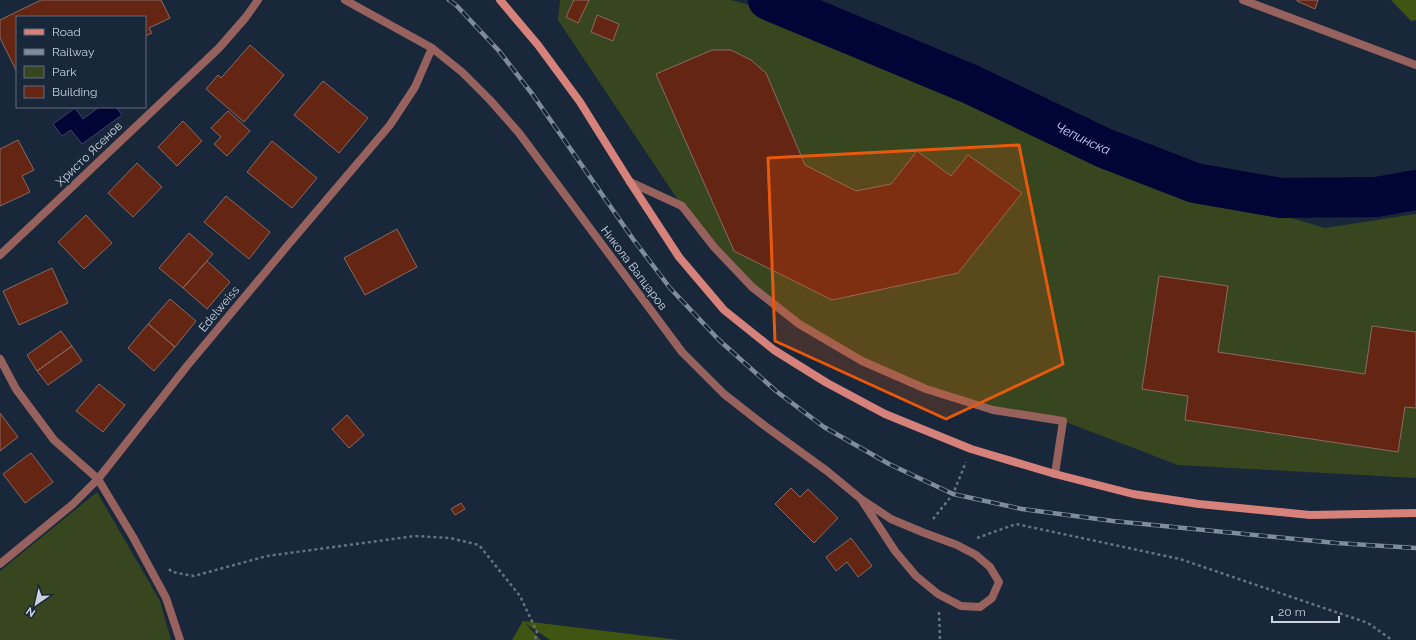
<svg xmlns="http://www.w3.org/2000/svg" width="1416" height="640" viewBox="0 0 1416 640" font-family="Raleway,sans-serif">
  <rect width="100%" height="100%" fill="#18273a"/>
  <path fill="#384620" d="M560,0H731L754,6L1020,114L1101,155L1197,190L1325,228L1416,214V478L1178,465L1063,421L993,410L862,361L799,324L752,287L682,206L558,20Z
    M97,492L160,601L171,640H0V571Z"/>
  <path fill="#405511" d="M1391,0H1416V20L1411,21Z
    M523,621L679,640H550L525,623L541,640H512Z"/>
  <path fill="#000535" stroke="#3c4368" d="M99,107H116L122,115L82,144L71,130L62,136L53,124L75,108L83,119Z"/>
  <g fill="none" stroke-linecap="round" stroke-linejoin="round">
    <path stroke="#000535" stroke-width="40" id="s1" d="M768,0L970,84L1104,148L1195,183L1281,198L1376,197L1416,190"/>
  </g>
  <path fill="#642513" stroke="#896b62" d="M41,0H161L170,18L149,28L152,33L145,36V17H17V72L0,38V20Z
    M574,0H589L578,23L566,17Z
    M1297,0H1318L1315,9L1297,1Z
    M597,15L619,24L613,41L591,32Z
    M250,45L284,75L244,122L206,89L218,75L221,78Z
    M712,50H731L751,60L766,73L805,165L856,191L891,184L917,151L951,176L968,155L1022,193L958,273L832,300L734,251L656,74Z
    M323,81L368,118L339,153L294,115Z
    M228,111L250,131L227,156L214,144L221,137L211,128Z
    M183,121L202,141L177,166L158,147Z
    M18,140L34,170L22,176L30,192L0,206V149Z
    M272,141L317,178L292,208L247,172Z
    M137,163L162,187L133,217L108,193Z
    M226,196L270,232L249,259L204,222Z
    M86,215L112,243L84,269L58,242Z
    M397,229L417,267L365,295L344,258Z
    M189,233L213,254L183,288L159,268Z
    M207,261L230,282L207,309L183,288Z
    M52,268L68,303L19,325L3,291Z
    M1159,276L1228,286L1218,352L1365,374L1372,326L1416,332V408L1405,407L1398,452L1185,420L1188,396L1142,389Z
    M170,299L196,321L175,347L148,324Z
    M148,324L175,347L154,371L128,348Z
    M61,331L72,346L37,371L27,355Z
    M72,346L82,361L48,385L37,371Z
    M99,384L125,405L103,432L76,411Z
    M0,413L18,437L0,451Z
    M347,415L364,435L349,448L332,429Z
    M31,453L53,482L25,503L3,474Z
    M791,488L800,497L808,489L838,518L814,543L775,504Z
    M461,503L465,509L455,515L451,509Z
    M851,538L872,566L858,577L847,562L836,571L826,557Z"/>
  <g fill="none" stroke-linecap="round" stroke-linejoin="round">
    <path stroke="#667384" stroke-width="2.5" stroke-dasharray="3 3" stroke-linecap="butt" d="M933,519L953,494L966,462
      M977,538L1016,524L1180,559L1368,623L1392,640
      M169,569L172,572L194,576L267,556L415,536L450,538L479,545L520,596L537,632L535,640
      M939,612L940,640"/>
    <path stroke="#97625d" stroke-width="8" d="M630,182L682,206L714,247L752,287L799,324L862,361L926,389L993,410L1063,421L1055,474"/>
    <path stroke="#97625d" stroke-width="8" d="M345,0L432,48L462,72L490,100L519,133L682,352L724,394L765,426L827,471L861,499L891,519L922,532L957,545L976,555L990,567L999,582L992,598L980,607L961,606L938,594L916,576L895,551L861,499
      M1243,0L1416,65
      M0,255L219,48L246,17L258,0
      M0,359L16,389L54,440L98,479L133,537L166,598L180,640
      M0,564L73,504L98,479L187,366L288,245L390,125L415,87L432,48"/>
    <path stroke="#d6827b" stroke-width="8" d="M500,0L538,45L580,102L630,182L679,257L724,310L774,350L827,383L885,414L971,449L1055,474L1133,494L1199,504L1310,515L1416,513"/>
    <g stroke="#808c9c" stroke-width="4.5">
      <path id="rail" d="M449,0L456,5L499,51L533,95L633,239L670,288L719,340L776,391L824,427L889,464L953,494L1022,509L1113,521L1336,543L1416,548"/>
    </g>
    <use href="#rail" stroke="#18273a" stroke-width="3" stroke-dasharray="9" stroke-linecap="butt"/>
  </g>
  <path fill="#e8590c" fill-opacity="0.2" stroke="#e8590c" stroke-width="3" stroke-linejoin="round" d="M1019,145L1063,364L946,419L775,341L768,158Z"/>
  <g text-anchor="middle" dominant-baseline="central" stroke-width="4" stroke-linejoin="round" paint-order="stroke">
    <g font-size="12" fill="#c9d3e0" stroke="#18273a">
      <text transform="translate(89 154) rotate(-44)">Христо Ясенов</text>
      <text transform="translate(634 268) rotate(53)">Никола Вапцаров</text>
      <text transform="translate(219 309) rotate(-50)">Edelweiss</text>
    </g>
    <g font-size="13" font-style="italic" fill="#bed0f1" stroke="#18273a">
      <text stroke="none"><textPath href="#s1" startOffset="344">Чепинска</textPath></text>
    </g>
  </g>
  <rect x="16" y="16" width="130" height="92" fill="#18273a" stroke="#5f6c7c"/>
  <rect x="24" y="29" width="20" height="6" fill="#d6827b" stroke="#5f6c7c"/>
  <text x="52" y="36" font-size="12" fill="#c9d3e0">Road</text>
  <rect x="24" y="49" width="20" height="6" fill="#808c9c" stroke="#5f6c7c"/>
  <text x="52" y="56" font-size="12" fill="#c9d3e0">Railway</text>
  <rect x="24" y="66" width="20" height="12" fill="#384620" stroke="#5f6c7c"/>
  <text x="52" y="76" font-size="12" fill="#c9d3e0">Park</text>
  <rect x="24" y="86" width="20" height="12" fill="#642513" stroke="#5f6c7c"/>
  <text x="52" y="96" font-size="12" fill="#c9d3e0">Building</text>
  <g transform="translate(36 604) rotate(214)" stroke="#18273a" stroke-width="3" paint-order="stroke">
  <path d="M0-3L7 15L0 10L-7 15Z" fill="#c9d3e0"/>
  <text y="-6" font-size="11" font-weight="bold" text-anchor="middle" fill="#c9d3e0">N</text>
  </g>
  <path d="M1272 616v6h67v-6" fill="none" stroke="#c9d3e0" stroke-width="2"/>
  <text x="1278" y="616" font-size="12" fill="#c9d3e0" stroke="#18273a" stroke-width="3" paint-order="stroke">20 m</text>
</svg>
